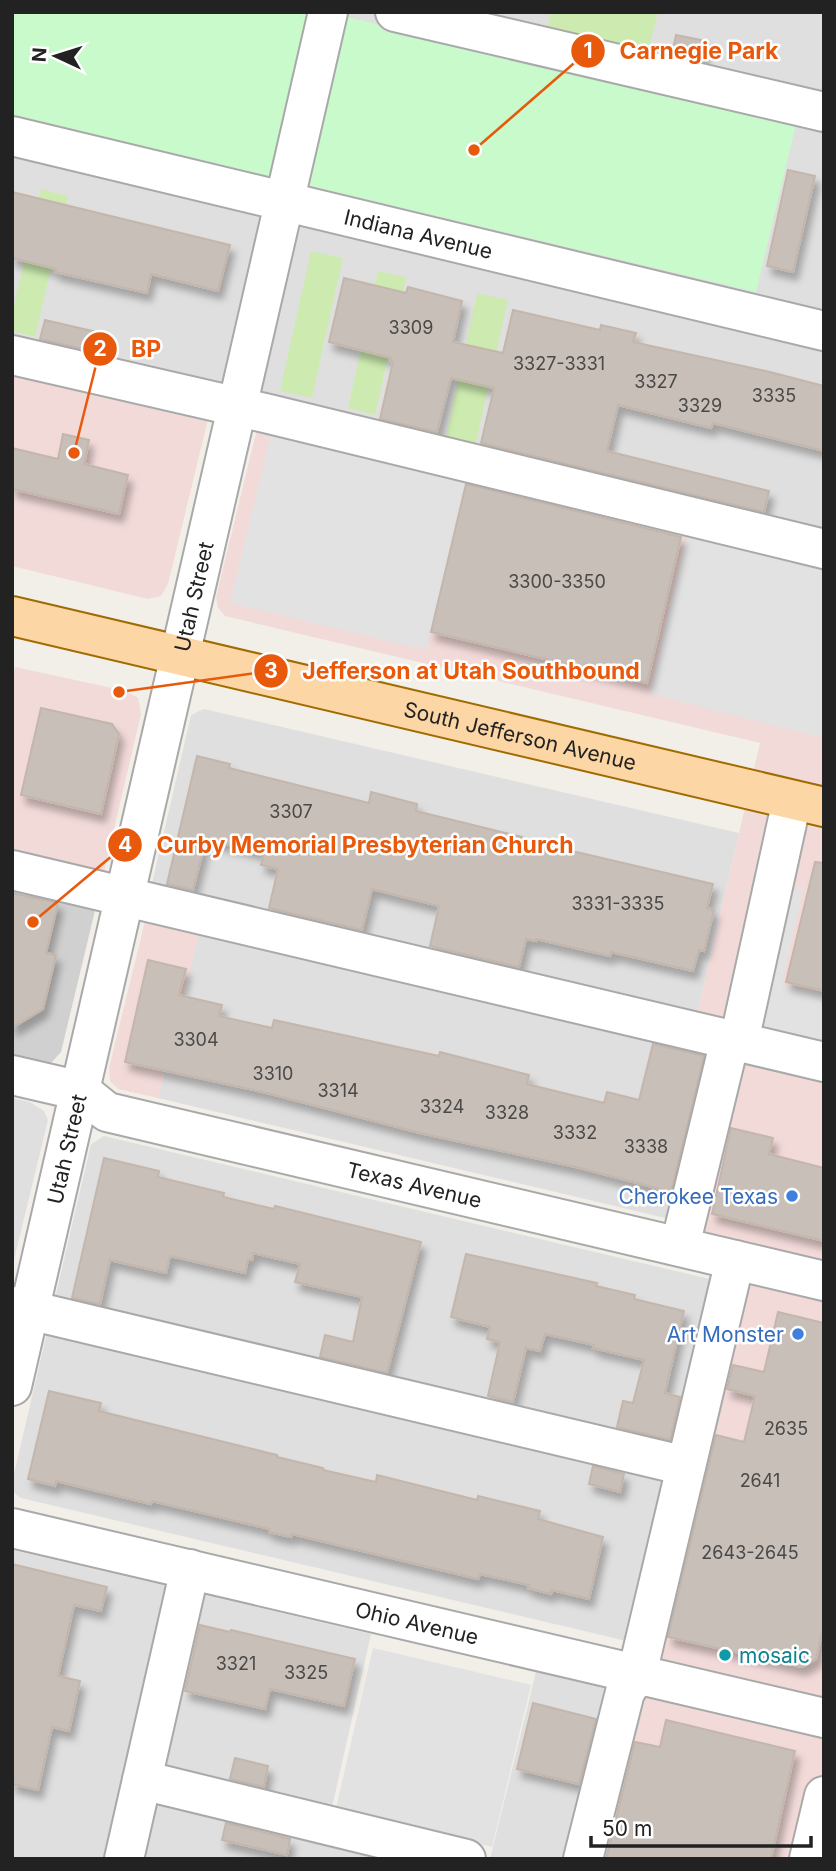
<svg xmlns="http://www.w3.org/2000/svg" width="836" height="1871" viewBox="0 0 836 1871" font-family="Inter,sans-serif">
  <defs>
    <filter id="shadow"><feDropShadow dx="4.5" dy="8" stdDeviation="3.5" flood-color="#0004"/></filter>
  </defs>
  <rect width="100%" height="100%" fill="#f2efe9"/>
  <path fill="#e0dfdf" d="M12,12H824V537L12,342Z
    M204,709L739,833L695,1023L713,1044L674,1220L158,1098L206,905L150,892L191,715Z
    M12,1098L30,1102L44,1111L48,1120L12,1268Z
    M104,1136L718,1281L631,1642L21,1498L12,1491L13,1478L91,1144Z
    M12,1550L371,1634L326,1834L425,1859H12Z
    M536,1672L611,1690L569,1859H490Z"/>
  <path fill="#f2dad9" d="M12,368L209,415L168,584L161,596L148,599L12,566Z
    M258,425L824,559V1859H585L735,1260L680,1246L730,1040L695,1023L760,743L225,616L218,608L216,597Z
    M15,667L126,691L138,698L141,714L102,881L12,860V680Z
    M147,913L201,926L158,1098L118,1089L110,1081L109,1068Z"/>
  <path fill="#d0d0d0" d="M12,878L98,898L61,1052L51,1063L41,1064L12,1057Z"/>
  <path fill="#cdebb0" d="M551,12H658L647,57L546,34Z
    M41,189L68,196L35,337L12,331V313Z
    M311,251L343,258L312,398L280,391Z
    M378,271L406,277L375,415L348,408Z
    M477,293L508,300L476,443L446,436Z"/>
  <path fill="#c8facc" d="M12,12H326L796,124L756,292L12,115Z"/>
  <path fill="#e2e2e2" d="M271,433L467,480L427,650L230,603Z
    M688,530L824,562V738L650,694Z
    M759,879L803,889L782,984L824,994V1050L725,1027Z
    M373,1648L531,1685L492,1847L336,1808Z"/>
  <path fill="#c7bfb8" stroke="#c4b6ab" stroke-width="2" filter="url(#shadow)" d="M676,35L706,41L702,61L672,54Z
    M788,170L815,176L793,272L767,266Z
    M12,192L230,245L218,291L151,274L147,293L55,272L56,269L12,258Z
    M344,278L406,293L408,287L462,301L453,342L503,353L513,310L600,330L601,325L636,333L633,342L770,372L824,386V451L713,423L711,428L618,405L607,451L769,491L764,512L481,443L494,388L451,378L437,432L380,419L393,362L390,361L391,358L329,342Z
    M45,320L101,333L96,352L40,339Z
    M63,434L89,440L84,464L128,475L119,514L12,489V448L58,459Z
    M466,484L681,537L647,683L431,632Z
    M41,708L112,724L119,734L101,814L21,795Z
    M197,756L230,764L229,768L369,803L371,792L417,804L416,811L522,837L521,839L713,884L707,908L714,910L704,951L699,950L693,971L611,952L610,956L536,939V941L526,939L519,967L430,946L439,906L372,889L362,930L269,908L278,869L261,865L264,853L206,839L193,890L167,884Z
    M815,862L824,863V991L786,982Z
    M12,893L58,903L46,953L56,955L43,1009L12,1028Z
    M148,960L186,969L179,995L222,1005L219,1016L272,1028L274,1020L439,1056L440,1052L529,1075L527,1084L604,1103L607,1092L639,1100L653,1044L704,1056L671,1192L580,1168L420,1133L267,1093L125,1062Z
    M731,1128L773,1138L769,1154L824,1168V1241L712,1214Z
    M104,1158L159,1171L158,1177L224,1193L223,1197L274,1209L275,1206L421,1242L387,1373L320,1357L325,1335L353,1342L362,1297L295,1282L300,1264L253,1253L252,1260L248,1259L245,1273L170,1256L166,1273L110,1260L100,1304L72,1298Z
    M466,1254L597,1283L596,1286L635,1295L634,1299L684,1311L665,1393L680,1397L670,1440L617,1427L623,1401L633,1403L644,1360L593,1348L594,1345L545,1334L540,1351L526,1348L513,1402L488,1396L500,1342L487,1339L490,1327L451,1317Z
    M778,1312L824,1323V1624L816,1659L802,1667L668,1637L716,1435L744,1442L755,1396L727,1389L733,1365L764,1372Z
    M49,1391L101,1403L99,1411L277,1455V1457L323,1468V1470L376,1482L377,1475L477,1500L478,1496L540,1511L538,1519L603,1537L589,1599L552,1590L551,1594L528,1588L529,1585L480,1574L478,1579L292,1534L291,1537L269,1532V1529L152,1501L151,1504L56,1481L55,1486L28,1479Z
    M593,1466L624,1474L620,1492L589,1484Z
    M12,1564L107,1587L101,1611L74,1605L58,1676L80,1681L69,1731L52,1727L38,1790L12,1784Z
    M200,1625L230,1632L231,1630L355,1659L344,1706L270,1689L265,1709L185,1691Z
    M533,1703L596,1719L579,1784L517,1769Z
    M666,1720L795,1751L771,1859H606L635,1742L660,1747Z
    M235,1758L268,1766L264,1787L230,1779Z
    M226,1823L290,1839L287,1855L222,1840Z"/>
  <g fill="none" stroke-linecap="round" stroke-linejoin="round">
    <g stroke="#a9a9a9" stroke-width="42">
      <g id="minor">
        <path d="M395,12L824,112"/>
        <path id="s1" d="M12,136L824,331"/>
        <path d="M12,355L269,414L824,549"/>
        <path d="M12,870L824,1062"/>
        <path id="s2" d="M12,1075L81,1091L107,1112L824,1281"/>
        <path d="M680,1246L730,1040L742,1028L792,800"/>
        <path d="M12,1306L686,1466"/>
        <path id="s3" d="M12,1386L328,12"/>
        <path id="s4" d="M12,1528L824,1718"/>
        <path d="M142,1780L466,1859"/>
        <path d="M124,1859L190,1569"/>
        <path d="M583,1859L625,1692L637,1674L735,1260"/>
        <path d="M809,1859L824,1796"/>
      </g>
    </g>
    <g stroke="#a06b00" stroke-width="42">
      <g id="major">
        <path id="s5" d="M12,616L824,807"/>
      </g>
    </g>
    <use href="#minor" stroke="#fff" stroke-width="38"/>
    <use href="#major" stroke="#fcd6a4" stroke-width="38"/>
  </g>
  <g fill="#3f7fe0" stroke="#fff" stroke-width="2.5">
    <circle cx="792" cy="1196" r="7"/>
    <circle cx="798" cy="1334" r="7"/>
  </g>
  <circle fill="#0f9aa8" stroke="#fff" stroke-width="2.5" cx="725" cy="1655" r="7"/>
  <g text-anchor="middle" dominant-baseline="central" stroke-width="5" stroke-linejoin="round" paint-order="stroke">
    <g font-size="18" fill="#4b4948">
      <text x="411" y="327">3309</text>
      <text x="559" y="363">3327-3331</text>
      <text x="656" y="381">3327</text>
      <text x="774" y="395">3335</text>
      <text x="700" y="405">3329</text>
      <text x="557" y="581">3300-3350</text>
      <text x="291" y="811">3307</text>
      <text x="618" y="903">3331-3335</text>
      <text x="196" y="1039">3304</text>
      <text x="273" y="1073">3310</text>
      <text x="338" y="1090">3314</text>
      <text x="442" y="1106">3324</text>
      <text x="507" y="1112">3328</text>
      <text x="575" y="1132">3332</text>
      <text x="646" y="1146">3338</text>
      <text x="786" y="1428">2635</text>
      <text x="760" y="1480">2641</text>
      <text x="750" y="1552">2643-2645</text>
      <text x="236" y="1663">3321</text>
      <text x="306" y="1672">3325</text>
    </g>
    <g font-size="21" fill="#222" stroke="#fff">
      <text stroke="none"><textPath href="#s1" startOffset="418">Indiana Avenue</textPath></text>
      <text stroke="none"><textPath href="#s3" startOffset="810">Utah Street</textPath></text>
      <text stroke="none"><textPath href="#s5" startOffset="522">South Jefferson Avenue</textPath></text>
      <text stroke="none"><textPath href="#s3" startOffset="243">Utah Street</textPath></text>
      <text stroke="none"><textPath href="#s2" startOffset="420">Texas Avenue</textPath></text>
      <text stroke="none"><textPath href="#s4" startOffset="416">Ohio Avenue</textPath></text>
    </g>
    <g font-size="21" fill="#366cbe" stroke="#fff" text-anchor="end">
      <text x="778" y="1196">Cherokee Texas</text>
      <text x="784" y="1334">Art Monster</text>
    </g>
    <g font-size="21" fill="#0d838f" stroke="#fff" text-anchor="start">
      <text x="739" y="1655">mosaic</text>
    </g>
  </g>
  <path fill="none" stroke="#e8590c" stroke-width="2.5" d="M474 150L588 51M74 453L100 349M119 692L271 671M33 922L125 845"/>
  <g fill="#e8590c" stroke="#fff" stroke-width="2.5">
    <circle cx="474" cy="150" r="7"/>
    <circle cx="74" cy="453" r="7"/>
    <circle cx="119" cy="692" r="7"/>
    <circle cx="33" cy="922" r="7"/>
    <circle cx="588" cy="51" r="18"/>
    <circle cx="100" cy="349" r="18"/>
    <circle cx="271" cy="671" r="18"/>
    <circle cx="125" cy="845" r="18"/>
  </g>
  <g font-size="21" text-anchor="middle" font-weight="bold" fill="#fff">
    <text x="588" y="58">1</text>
    <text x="100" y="356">2</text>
    <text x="271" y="678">3</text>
    <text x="125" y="852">4</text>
  </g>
  <g font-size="23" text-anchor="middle" font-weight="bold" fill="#e8590c" stroke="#fff" stroke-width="5" stroke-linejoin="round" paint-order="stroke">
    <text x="699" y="59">Carnegie Park</text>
    <text x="146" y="357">BP</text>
    <text x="471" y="679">Jefferson at Utah Southbound</text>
    <text x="365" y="853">Curby Memorial Presbyterian Church</text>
  </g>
  <rect width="836" height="1871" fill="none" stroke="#222222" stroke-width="28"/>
  <g transform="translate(56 56) rotate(274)" stroke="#ffffff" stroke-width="5" paint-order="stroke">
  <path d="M0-5L12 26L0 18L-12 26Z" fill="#222222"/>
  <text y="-10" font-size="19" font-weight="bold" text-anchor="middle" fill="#222222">N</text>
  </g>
  <path d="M591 1836v10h220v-10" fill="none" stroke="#222222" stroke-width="3.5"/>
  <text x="602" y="1836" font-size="21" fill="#222222" stroke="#ffffff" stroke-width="5" paint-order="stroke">50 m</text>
</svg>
